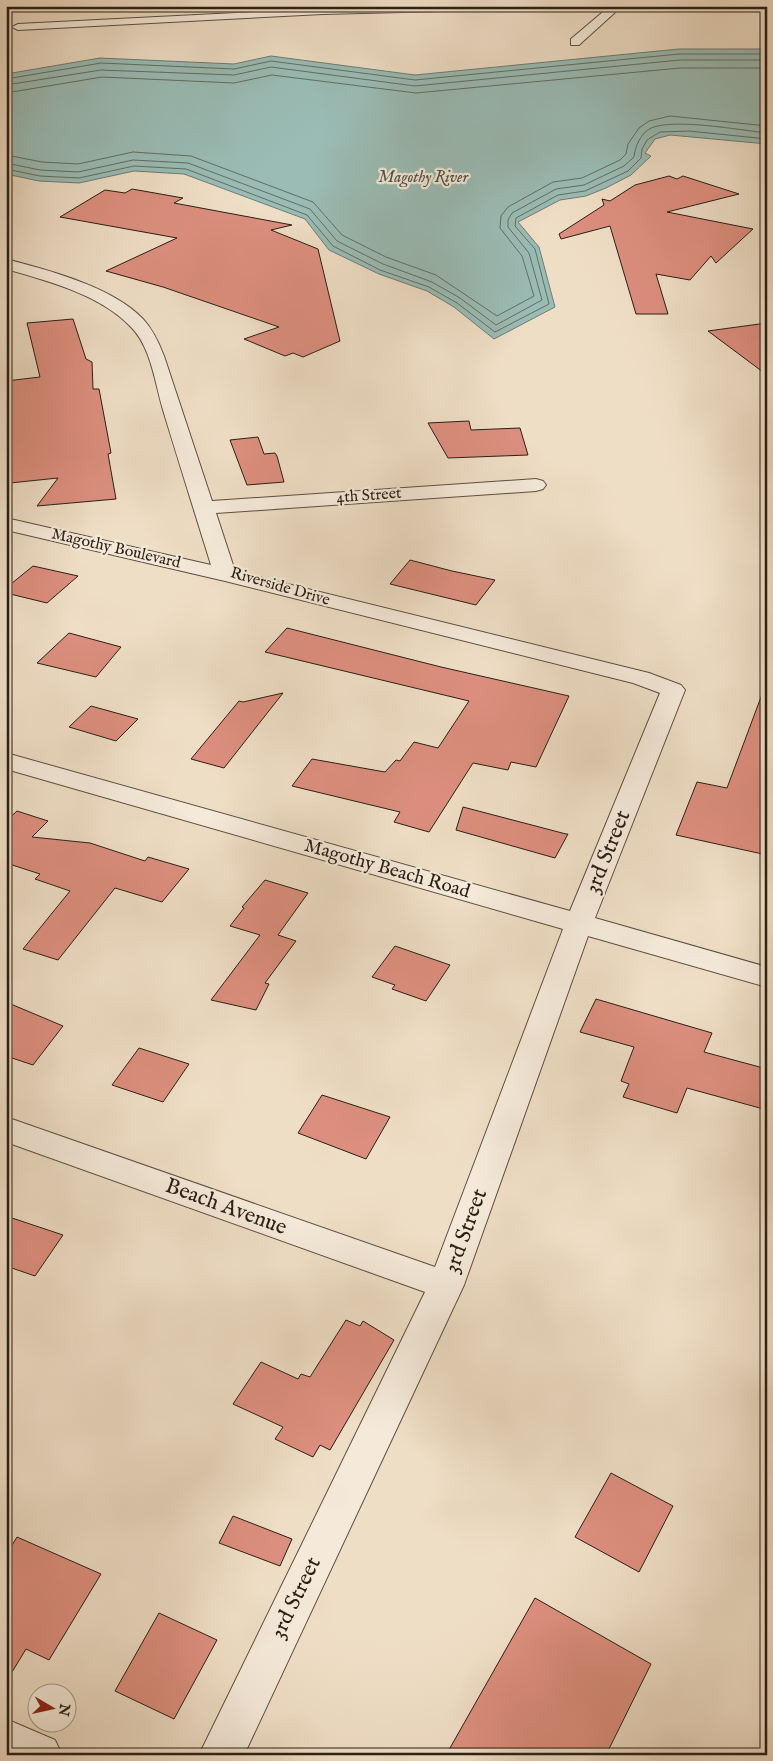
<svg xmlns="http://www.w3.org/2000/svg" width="773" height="1761" viewBox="0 0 773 1761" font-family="'IM FELL English',serif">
  <rect width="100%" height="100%" fill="#efdec6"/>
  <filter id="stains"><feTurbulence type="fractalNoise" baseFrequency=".004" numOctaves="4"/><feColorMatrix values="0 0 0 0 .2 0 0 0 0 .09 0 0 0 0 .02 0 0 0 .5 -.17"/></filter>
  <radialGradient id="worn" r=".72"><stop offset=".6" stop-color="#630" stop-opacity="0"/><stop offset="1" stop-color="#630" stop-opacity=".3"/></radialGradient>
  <path fill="#9abcb5" stroke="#6d7d75" d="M679,49H767V144L670,135L655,139L645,153L651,156L631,175L606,188L586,196L560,200L518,222L539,247L555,307L494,339L454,307L427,291L379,274L329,250L305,219L184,174L134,171L79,183L39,181L6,174V74L100,58L234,64L271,56L415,75Z"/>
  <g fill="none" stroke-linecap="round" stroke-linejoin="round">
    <path stroke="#626e64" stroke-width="1" d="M6,79L101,63L234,69L271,61L415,80L679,54H767
      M6,85L101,70L234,75L271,67L415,86L680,60H767
      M6,93L102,77L234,83L272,75L416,93L680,68H767
      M6,155L42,162L78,164L133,152L191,156L313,202L342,235L386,257L436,275L497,316L534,296L522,256L500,228L501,216L508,207L553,182L582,178L620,160L626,154L628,144L639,128L649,121L670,116L767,126
      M6,163L40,170L78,172L133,160L188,163L310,209L337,241L383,264L432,282L460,298L496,325L542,300L529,253L508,227V220L512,213L556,189L584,185L624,166L634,157C635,146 641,133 651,128C675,118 739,130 767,133
      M6,169L40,176L79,178L134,166L186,169L307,215L333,246L380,270L429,287L457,303L495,332L549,304L535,249L515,226L516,218L558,195L585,191L628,171L641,158L642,149L647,140L660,132L689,131L767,139"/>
  </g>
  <path fill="#dd8f7f" stroke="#2a1f14" d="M669,176L677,179L683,176L739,194L667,212L753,229L716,263L711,256L690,280L656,274L668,314H636L610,226L561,239L559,234L604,205L602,199L610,201L635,185Z
    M132,189L183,198L174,203L292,225L271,230L318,249L340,341L303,357L293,353L285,356L244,339L279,327L163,287L106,271L177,238L60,217L105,190L125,193Z
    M73,319L86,359L92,362L93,389H99L111,453L108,454L116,499L37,506L58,478L10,483L6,471V381L40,377L27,323Z
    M767,323V375L708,331L752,325Z
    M469,421L471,430L520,428L528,455L448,458L428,423Z
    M258,437L264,454L275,453L277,456L284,482L247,485L230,440Z
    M410,560L452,571L495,580L476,605L390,584Z
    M33,566L78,576L47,603L6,593V588Z
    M287,628L441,667L569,696L536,767L511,762L508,770L473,763L429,832L394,822L400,812L292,786L312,759L385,772L396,760L400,761L414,742L438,748L469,701L265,652Z
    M69,633L121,647L96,677L37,663Z
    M764,689H767V855L676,835L697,782L727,788Z
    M283,693L224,768L191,759L239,701L243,702Z
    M91,706L138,719L116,741L69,727Z
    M463,807L566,834H568L555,858L456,830Z
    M17,811L48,821L32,837L90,843L145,861L148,857L189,869L162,902L115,888L58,960L23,949L70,891L35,879L40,874L6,863V821Z
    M265,880L308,893L278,935L296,941L265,983L269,984L256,1010L211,1000L260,935L230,926L244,908L242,907Z
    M395,946L450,965L426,1001L392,989L395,985L372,977Z
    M596,999L712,1033L704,1052L767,1069V1110L687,1088L677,1113L623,1097L629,1084L621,1081L634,1047L580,1032Z
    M6,1002L63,1026L33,1065L6,1056Z
    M139,1048L189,1064L163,1102L112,1085Z
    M322,1095L390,1117L366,1159L298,1133Z
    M6,1216L63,1235L35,1276L6,1266Z
    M346,1320L360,1326L363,1321L394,1340L330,1450L320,1445L313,1457L275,1439L283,1427L233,1404L261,1362L298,1379L301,1374L310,1377Z
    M611,1473L673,1506L639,1572L575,1537Z
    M233,1516L292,1539L280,1566L219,1543Z
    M17,1537L101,1574L49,1660L26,1649L6,1682V1555Z
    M535,1598L651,1664L606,1755H446Z
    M159,1613L217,1640L174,1719L115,1691Z"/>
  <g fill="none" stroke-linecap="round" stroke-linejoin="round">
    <g stroke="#5b4f40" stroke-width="2">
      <path id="minor" d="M378,6H529L524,9L323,14L18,30L12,27L18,24Z
        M610,6H622L579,45H571V39Z
        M6,259C48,270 113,287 143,319C153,330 159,343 164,356L212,501L536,479L543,481L546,485L543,489L536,491L216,513L235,571L649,673L681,685L685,690L595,918L767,967V987L588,936L464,1285L244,1755H199L425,1292L6,1142V1117L435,1267L563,929L6,769V753L570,911L660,693L633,683L225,581L6,530V518L211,565C195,513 179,463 163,410C155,383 151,346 130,326C99,294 47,281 6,269Z
        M6,1719L55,1740L62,1755H6Z"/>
    </g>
    <use href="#minor" fill="#f5eada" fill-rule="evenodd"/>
  </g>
  <g text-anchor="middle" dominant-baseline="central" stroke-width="4.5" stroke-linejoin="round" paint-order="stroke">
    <g font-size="16" font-style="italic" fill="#4c4e44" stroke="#f5eada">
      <text x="423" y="178">Magothy River</text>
    </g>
    <g font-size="16" fill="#2a1f14" stroke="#f5eada">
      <text transform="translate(369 496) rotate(-4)">4th Street</text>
      <text transform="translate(116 549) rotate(13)">Magothy Boulevard</text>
      <text transform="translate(280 587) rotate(16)">Riverside Drive</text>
    </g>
    <g font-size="19" fill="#2a1f14" stroke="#f5eada">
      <text transform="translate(387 869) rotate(16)">Magothy Beach Road</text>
    </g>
    <g font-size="22" fill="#2a1f14" stroke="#f5eada">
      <text transform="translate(608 852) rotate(-68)">3rd Street</text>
      <text transform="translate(226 1207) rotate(20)">Beach Avenue</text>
      <text transform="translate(466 1231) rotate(-70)">3rd Street</text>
      <text transform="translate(296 1598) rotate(-64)">3rd Street</text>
    </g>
  </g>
  <rect width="773" height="1761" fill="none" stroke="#efdec6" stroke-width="25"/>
  <rect x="8" y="8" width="758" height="1746" fill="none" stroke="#2a1f14" stroke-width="2.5"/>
  <rect x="12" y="12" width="748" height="1736" fill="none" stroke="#2a1f14"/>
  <g transform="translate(52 1708) rotate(99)"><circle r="24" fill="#f5eada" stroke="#a4998b"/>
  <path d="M0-4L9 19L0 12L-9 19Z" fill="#8f2418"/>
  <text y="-8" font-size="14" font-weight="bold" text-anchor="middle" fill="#2a1f14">N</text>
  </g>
  <rect width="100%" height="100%" filter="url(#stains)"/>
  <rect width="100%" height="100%" fill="url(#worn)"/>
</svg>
